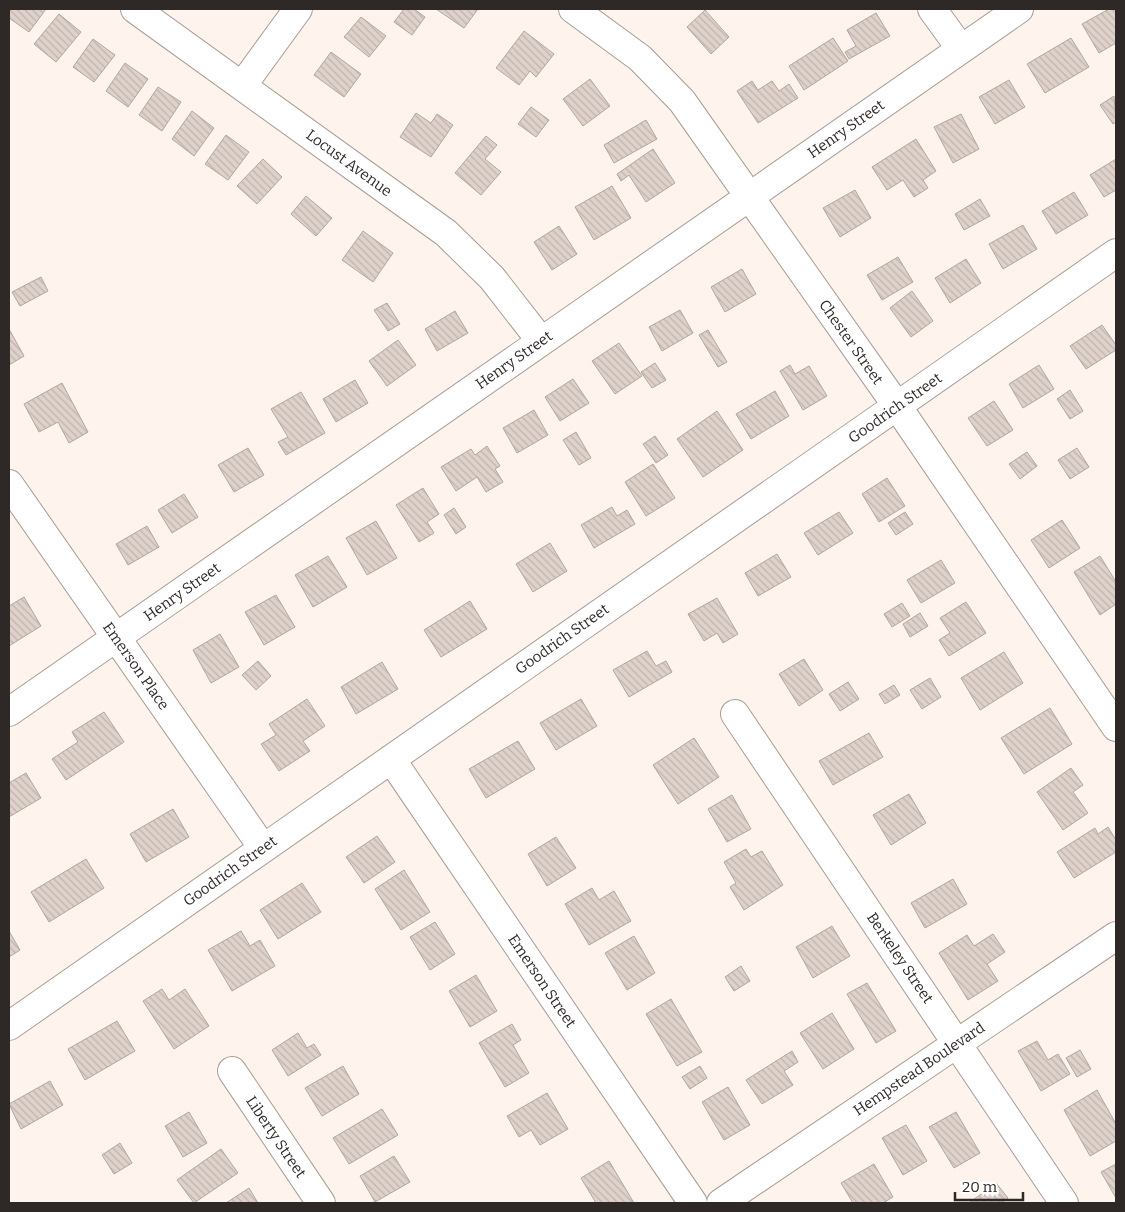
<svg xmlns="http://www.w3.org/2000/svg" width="1125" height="1212" viewBox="0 0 1125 1212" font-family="Bitter,serif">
  <defs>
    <pattern id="building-back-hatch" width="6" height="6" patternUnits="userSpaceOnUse" patternTransform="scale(1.25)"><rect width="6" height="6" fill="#dfd2cb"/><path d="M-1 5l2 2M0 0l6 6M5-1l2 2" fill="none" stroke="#c0b4ae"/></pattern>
  </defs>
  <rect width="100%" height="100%" fill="#fef3ed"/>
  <path fill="url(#building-back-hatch)" stroke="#b3a6a0" d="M10,9H46L29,32L9,18Z
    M404,9H414L425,17L412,35L394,22Z
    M436,9H478L464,28Z
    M1109,9H1116V43L1099,53L1082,24Z
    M705,10L729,37L711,54L687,27Z
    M876,13L890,36L849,59L845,52L856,46L847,30Z
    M59,14L81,32L56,62L34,44Z
    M361,17L386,36L369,57L344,37Z
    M524,31L554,54L536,77L530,71L519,85L496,68Z
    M833,38L848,61L804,90L789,66Z
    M1071,38L1089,67L1045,93L1027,64Z
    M93,39L115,55L94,82L73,67Z
    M331,52L361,74L344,97L314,75Z
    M125,63L148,79L128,107L106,91Z
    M590,79L610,106L583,126L563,99Z
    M1009,80L1025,107L995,124L979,97Z
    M752,81L758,90L772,81L779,91L789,84L798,98L758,123L737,91Z
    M158,87L181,102L162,131L139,115Z
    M1114,96L1116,122L1113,124L1100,105Z
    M531,107L549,120L536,137L518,124Z
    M192,111L214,128L194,156L172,139Z
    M416,113L431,123L437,114L453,125L431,157L400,137Z
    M961,114L979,149L953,163L934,127Z
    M646,120L657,139L614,163L604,145Z
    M226,135L249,152L228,180L205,164Z
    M486,136L497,145L485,159L501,172L481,195L455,173Z
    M916,139L936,171L923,180L928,188L914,197L903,180L887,190L872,167Z
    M653,149L675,183L646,202L629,175L621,181L617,174Z
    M263,159L282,177L257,204L237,186Z
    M1116,159V190L1104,197L1090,175Z
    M612,186L631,218L594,240L575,207Z
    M855,190L871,218L840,237L823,208Z
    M1074,192L1088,215L1056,234L1042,211Z
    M306,196L332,218L316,236L291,214Z
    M980,199L990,216L964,230L955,214Z
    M1023,225L1037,249L1003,269L989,244Z
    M559,226L577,254L552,270L534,242Z
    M363,231L393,253L373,282L342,260Z
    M898,257L913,282L882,300L867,275Z
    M966,259L981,283L950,303L935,278Z
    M742,269L756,294L725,312L711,287Z
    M41,277L48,291L20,306L12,292Z
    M912,291L933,321L911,337L890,308Z
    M387,303L400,324L388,331L374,310Z
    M680,310L693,333L662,351L649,327Z
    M455,311L468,333L437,351L425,329Z
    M1102,325L1116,345V350L1086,369L1070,346Z
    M9,329L24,356L9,365Z
    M708,330L727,362L718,367L699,335Z
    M398,340L416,365L387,386L369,361Z
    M619,343L642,376L615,394L592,361Z
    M655,363L666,380L652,388L641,372Z
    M790,365L795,374L809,366L827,396L803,410L780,371Z
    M1039,365L1054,389L1023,408L1009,384Z
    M573,379L589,403L560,421L545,397Z
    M355,380L368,403L336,422L323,399Z
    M62,383L88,432L69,443L58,422L39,432L24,404Z
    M1070,390L1083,411L1070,419L1057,399Z
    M775,391L789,416L751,439L736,414Z
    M301,392L325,433L286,455L278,442L288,437L271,409Z
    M994,401L1013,430L987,446L968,418Z
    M534,410L548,435L517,453L503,428Z
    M717,411L743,450L703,477L677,439Z
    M576,432L591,458L579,465L563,440Z
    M655,436L668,455L656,463L643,444Z
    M487,446L500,466L495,469L503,482L486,492L477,477L456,491L441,467L471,449L475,455Z
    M248,448L264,475L234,492L218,465Z
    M1077,448L1089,467L1070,479L1058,460Z
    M1027,452L1037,466L1020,479L1009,464Z
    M653,464L675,498L646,516L625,482Z
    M887,478L905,506L879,522L862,494Z
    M423,488L439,514L427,522L434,533L419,542L396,505Z
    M184,494L198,517L172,533L158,510Z
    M612,507L617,516L627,510L635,524L594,548L581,525Z
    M454,508L466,527L456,534L444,515Z
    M839,512L853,533L818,555L804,533Z
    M905,512L913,524L896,535L888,523Z
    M1062,520L1080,548L1049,568L1031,540Z
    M376,521L397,558L367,575L346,538Z
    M147,526L159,547L128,565L116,544Z
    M550,543L567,571L533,592L516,564Z
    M777,554L791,577L758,596L745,573Z
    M328,556L347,587L313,607L295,575Z
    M1100,556L1116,582V604L1100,615L1074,572Z
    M941,560L955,583L921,603L907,580Z
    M276,595L295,627L264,645L245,612Z
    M24,597L41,626L9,646V606Z
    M717,598L738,634L723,643L717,633L704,641L688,614Z
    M470,601L487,629L441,657L424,630Z
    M966,602L986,633L949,656L939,640L950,633L940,618Z
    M902,603L910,616L892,627L884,614Z
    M920,613L928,626L910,637L903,624Z
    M220,634L239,667L211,683L193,650Z
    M647,651L656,666L666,661L672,672L629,697L613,670Z
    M1004,652L1023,683L980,710L961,678Z
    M804,659L823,690L799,706L779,674Z
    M258,661L271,676L256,690L242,675Z
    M382,662L398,689L356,714L341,687Z
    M930,678L941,697L922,709L910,690Z
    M848,682L859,699L840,711L829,694Z
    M894,685L900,695L885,704L879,694Z
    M307,699L325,726L303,741L310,751L279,771L261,744L276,735L269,724Z
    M581,699L597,726L556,750L540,723Z
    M1050,708L1072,744L1024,774L1001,738Z
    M104,712L124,742L66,780L52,759L78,742L72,732Z
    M869,733L883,757L833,785L819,761Z
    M694,738L719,777L678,804L653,765Z
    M518,741L535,769L486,798L469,769Z
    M1071,768L1083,785L1073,792L1088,813L1063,830L1037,792Z
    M26,773L41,798L9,817V783Z
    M909,794L926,823L891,845L873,815Z
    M732,795L751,829L727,842L708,809Z
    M173,809L189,837L146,862L130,834Z
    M1108,827L1116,840V852L1074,878L1057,852L1095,828L1098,834Z
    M377,836L395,862L364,883L346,857Z
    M556,837L576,868L547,886L528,854Z
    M746,849L751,857L762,851L783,885L744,910L730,887L736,883L724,862Z
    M86,859L104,888L49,922L31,892Z
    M404,870L430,912L401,930L375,889Z
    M953,879L967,904L925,928L911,903Z
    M302,883L321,912L278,939L260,910Z
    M592,888L599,900L614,891L631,921L589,945L565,904Z
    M435,922L455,954L430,970L410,937Z
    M832,926L850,956L813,978L796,947Z
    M9,931L20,950L9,957Z
    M241,931L250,946L260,940L275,966L232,991L208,950Z
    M993,934L1005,952L987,964L998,981L968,1000L939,953L967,935L974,946Z
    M634,936L655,973L627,990L605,953Z
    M741,966L750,981L734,991L725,977Z
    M476,975L497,1011L470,1027L449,991Z
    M867,983L896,1031L876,1043L847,994Z
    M162,989L169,1000L185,989L209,1026L174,1049L143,1001Z
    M671,999L702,1052L677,1066L646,1014Z
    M832,1013L854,1049L823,1069L800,1033Z
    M117,1021L135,1051L85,1080L68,1049Z
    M512,1024L521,1040L513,1045L529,1073L505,1087L479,1043Z
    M298,1033L307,1048L314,1044L321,1055L288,1076L272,1050Z
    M1037,1041L1048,1060L1058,1054L1070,1074L1041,1091L1018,1051Z
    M1080,1050L1091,1069L1077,1077L1066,1058Z
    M792,1051L798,1062L784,1071L793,1085L762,1104L746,1080Z
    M343,1066L359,1094L322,1116L305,1088Z
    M700,1066L707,1078L690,1089L682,1077Z
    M50,1081L63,1105L21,1129L9,1104Z
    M728,1087L750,1125L724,1140L702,1102Z
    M1097,1090L1116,1124V1141L1090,1156L1064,1110Z
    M547,1093L568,1129L540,1145L531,1130L519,1137L507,1116Z
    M382,1109L398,1135L349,1164L333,1138Z
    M189,1112L207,1143L183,1157L165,1126Z
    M956,1112L980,1153L954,1168L929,1127Z
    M906,1125L927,1161L903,1175L882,1138Z
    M120,1143L132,1163L114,1174L102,1155Z
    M221,1149L238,1173L194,1203L177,1180Z
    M394,1156L410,1182L375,1202L360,1176Z
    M609,1161L634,1203H596L581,1178Z
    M874,1164L893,1197L883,1203H853L841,1183Z
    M1116,1164V1198L1101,1172Z
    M996,1183L1008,1198L1001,1203H969Z
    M249,1188L258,1203H226Z"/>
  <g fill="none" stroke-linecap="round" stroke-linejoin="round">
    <g stroke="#a89c95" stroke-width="30">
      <path id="minor" d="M135,9L446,233L492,278L541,341
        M573,9L640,58L682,101L897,406L1116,727
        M932,9L961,49
        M242,86L298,9
        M9,484L263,848
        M9,712L1019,9
        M735,714L1064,1203
        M391,759L693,1203
        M9,1026L1116,253
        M232,1071L321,1203
        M721,1203L1116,936"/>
    </g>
    <use href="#minor" stroke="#fff" stroke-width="28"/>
  </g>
  <g text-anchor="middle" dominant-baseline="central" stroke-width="4" stroke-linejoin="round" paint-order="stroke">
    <g font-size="15" fill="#2e2927" stroke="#fff">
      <text transform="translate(846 129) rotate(-35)">Henry Street</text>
      <text transform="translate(349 163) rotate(36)">Locust Avenue</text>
      <text transform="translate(851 342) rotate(55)">Chester Street</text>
      <text transform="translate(514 360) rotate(-35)">Henry Street</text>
      <text transform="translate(895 408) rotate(-35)">Goodrich Street</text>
      <text transform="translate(182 592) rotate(-35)">Henry Street</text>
      <text transform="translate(562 639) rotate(-35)">Goodrich Street</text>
      <text transform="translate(136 666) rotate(55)">Emerson Place</text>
      <text transform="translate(230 871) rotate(-35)">Goodrich Street</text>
      <text transform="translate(900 958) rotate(56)">Berkeley Street</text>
      <text transform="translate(542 981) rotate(56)">Emerson Street</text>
      <text transform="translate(919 1069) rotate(-34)">Hempstead Boulevard</text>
      <text transform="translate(276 1137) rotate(56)">Liberty Street</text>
    </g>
  </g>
  <rect width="1125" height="1212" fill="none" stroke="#2e2927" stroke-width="20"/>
  <path d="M955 1192v8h68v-8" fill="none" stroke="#2e2927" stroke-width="2.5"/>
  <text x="962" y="1192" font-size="15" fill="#2e2927" stroke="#ffffff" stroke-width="4" paint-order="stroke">20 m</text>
</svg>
